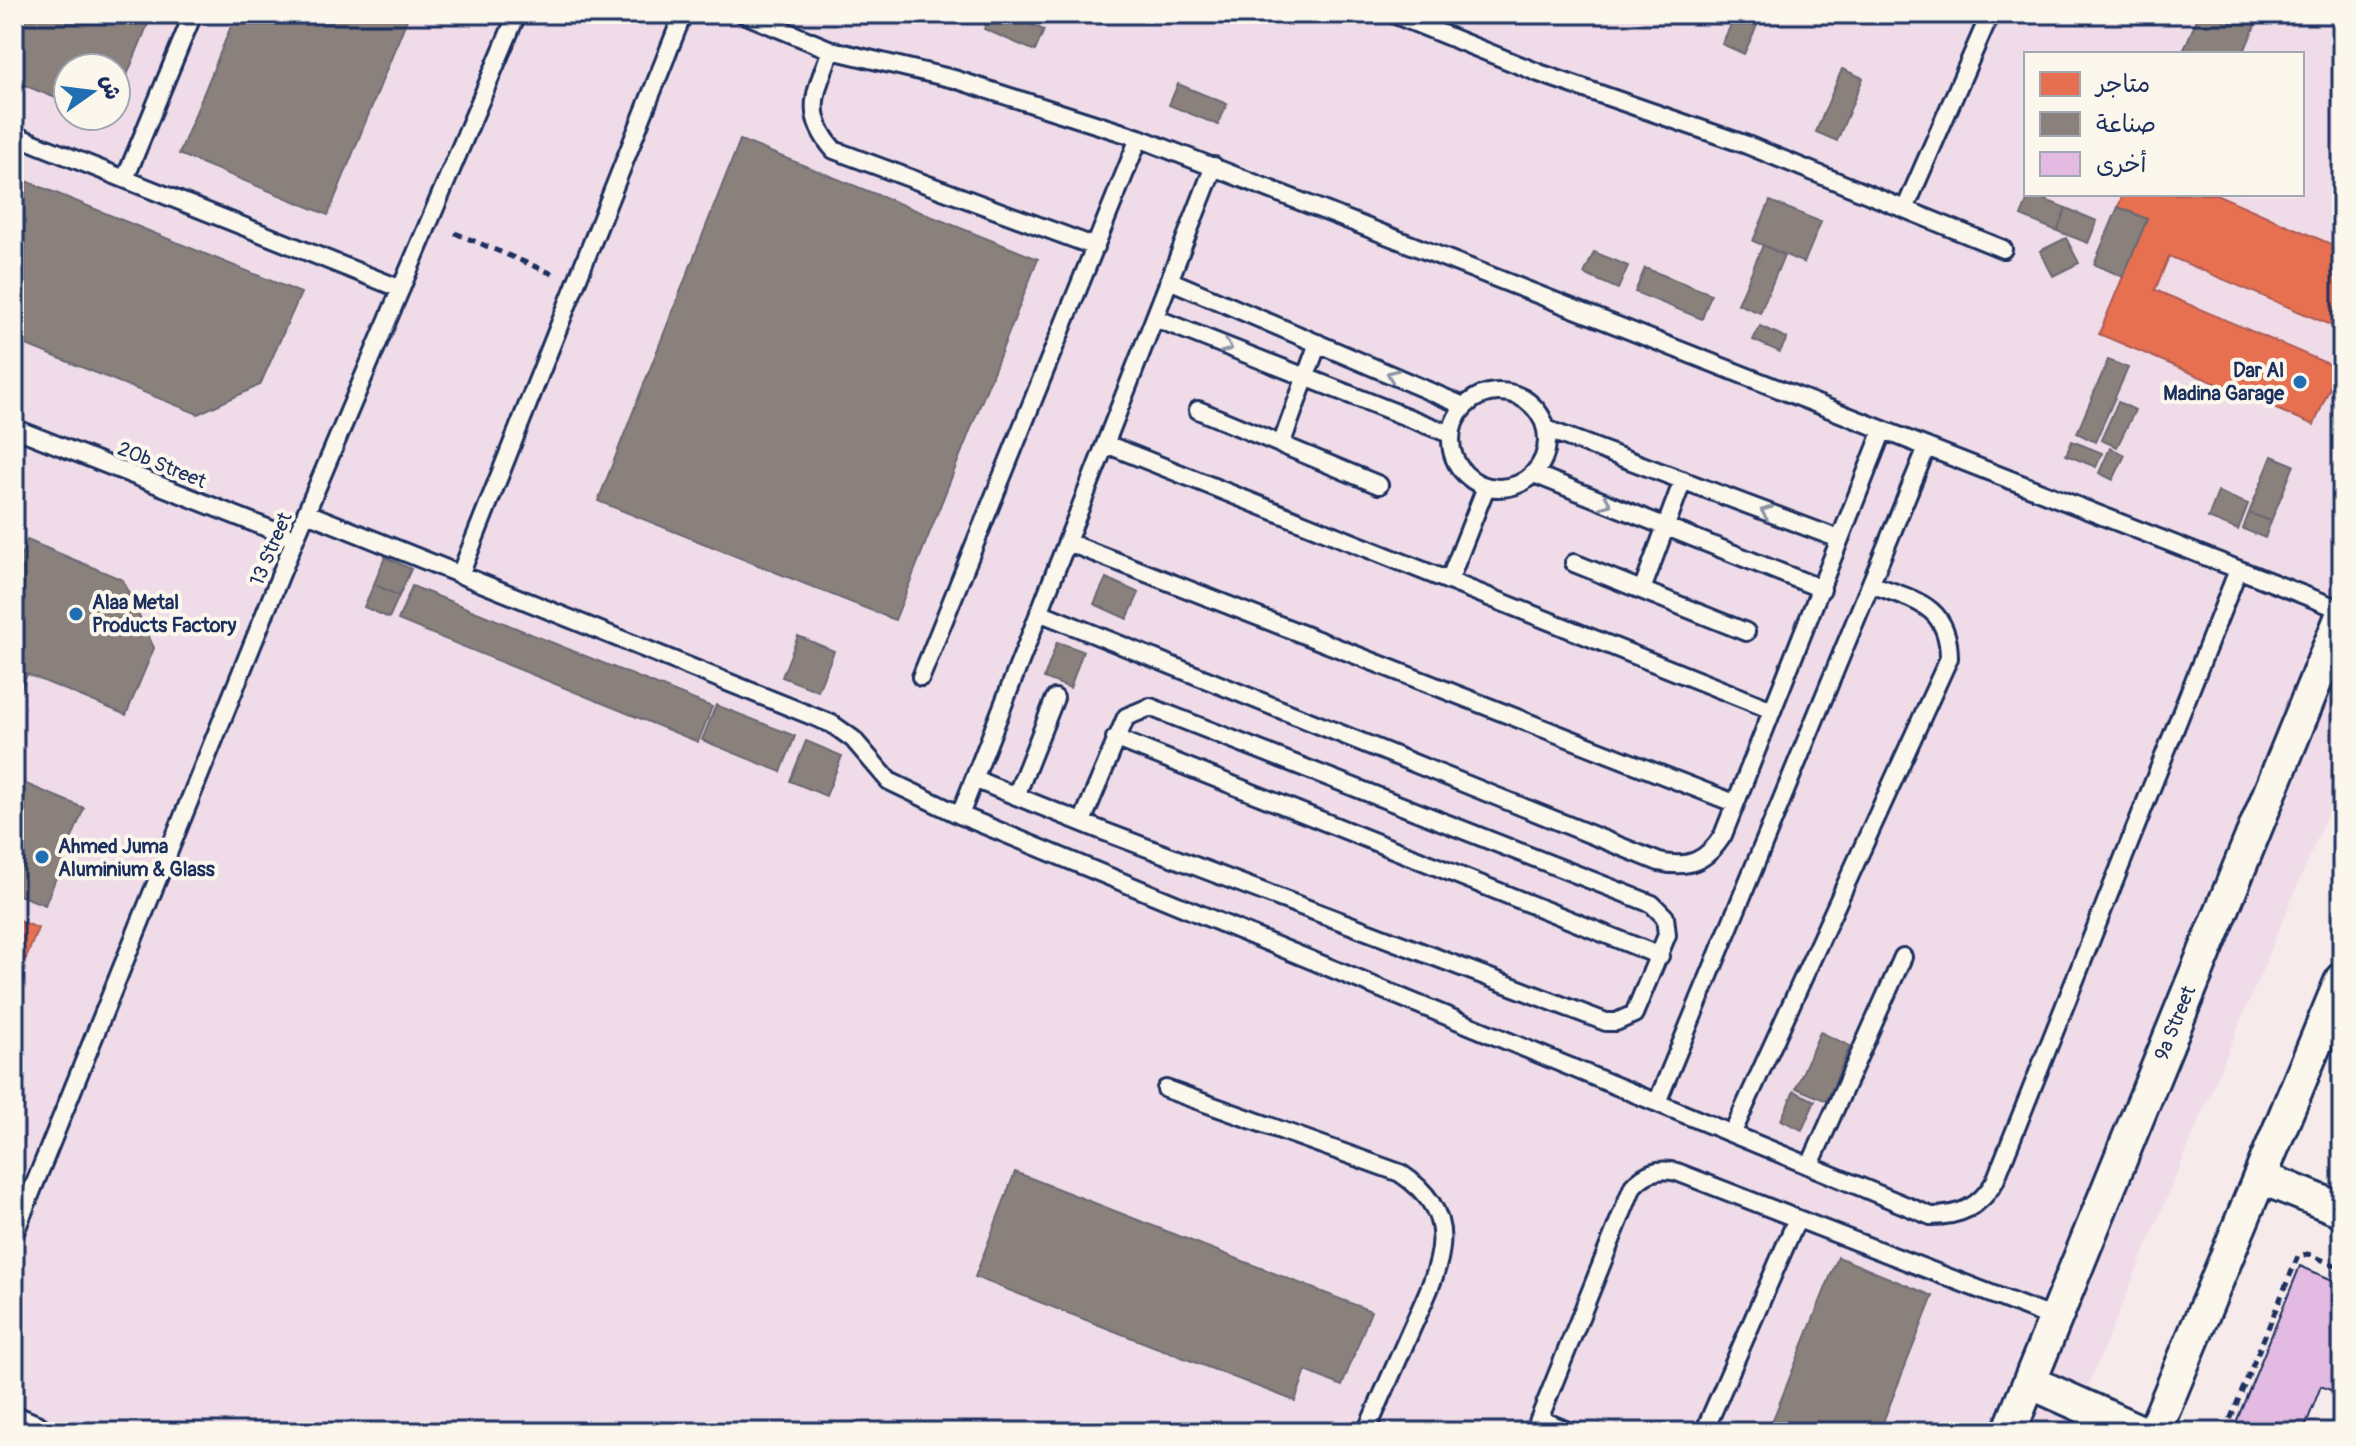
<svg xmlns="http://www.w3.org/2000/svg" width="2356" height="1446" viewBox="0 0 2356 1446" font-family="Pangolin,'Playpen Sans Arabic',sans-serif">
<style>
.built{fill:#f0dce8;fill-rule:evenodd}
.shops{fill:#e76f51;stroke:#aa5c55;stroke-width:2}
.industry{fill:#8a817c;stroke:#696873;stroke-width:2}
.building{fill:#e2bae2;stroke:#1b2f5e;stroke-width:2}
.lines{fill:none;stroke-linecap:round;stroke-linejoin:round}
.service-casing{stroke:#1b2f5e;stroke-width:22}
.minor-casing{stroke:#1b2f5e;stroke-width:38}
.path{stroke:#1b2f5e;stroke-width:5;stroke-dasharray:8 6;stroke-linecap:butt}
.service{stroke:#fbf7ec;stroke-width:16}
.minor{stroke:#fbf7ec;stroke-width:32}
.oneway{stroke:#8b93a5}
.poi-dot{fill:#1f6fb2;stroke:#fbf7ec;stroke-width:3}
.labels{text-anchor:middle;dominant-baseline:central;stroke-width:8;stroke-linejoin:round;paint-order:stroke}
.poi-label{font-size:20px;font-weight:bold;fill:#1b2f5e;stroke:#fbf7ec;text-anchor:start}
.street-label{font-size:20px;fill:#1b2f5e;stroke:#fbf7ec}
</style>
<rect width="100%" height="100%" fill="#f6ebea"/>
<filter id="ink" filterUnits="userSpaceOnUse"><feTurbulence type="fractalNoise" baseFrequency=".0125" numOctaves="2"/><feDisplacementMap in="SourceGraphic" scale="16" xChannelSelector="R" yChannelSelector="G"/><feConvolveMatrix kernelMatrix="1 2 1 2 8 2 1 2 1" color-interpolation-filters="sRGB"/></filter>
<g filter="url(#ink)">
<path class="built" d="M14 14H2342V779L2069 1432H14ZM2026 54H2302V194H2026ZM68 68H116V116H68Z"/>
<path class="shops" d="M2123 194H2216L2342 249V330L2169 256 2155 290 2338 368 2314 425 2099 334 2147 219 2118 207Z
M14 919 38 928 14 989Z"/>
<path class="industry" d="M14 14H152L116 102V68H68V103L14 81Z
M236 14H409L328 215 179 154Z
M990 14H1007L1044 30 1035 51 984 29Z
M1736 14 1759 21 1744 54 1722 44Z
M2199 14H2260L2243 54H2182Z
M1842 69 1863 78 1837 141 1816 132Z
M1178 84 1227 104 1218 125 1169 105Z
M740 140 1038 259 895 620 598 501Z
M14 176 301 293 260 385 198 414 14 340Z
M2030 194 2066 208 2057 231 2021 216Z
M1770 201 1821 222 1804 263 1753 241Z
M2118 207 2147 219 2123 277 2094 264Z
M2066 208 2097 221 2088 243 2057 231Z
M2066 238 2079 263 2053 276 2040 251Z
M1763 245 1784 255 1760 313 1738 304Z
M1594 252 1628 266 1618 289 1584 274Z
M1645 268 1711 294 1702 319 1635 292Z
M1760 326 1787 338 1780 352 1753 340Z
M2108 360 2128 368 2095 442 2077 433Z
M2118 402 2135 410 2117 447 2101 440Z
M2072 441 2102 453 2096 467 2066 455Z
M2110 448 2125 455 2113 480 2099 473Z
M2272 456 2294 465 2271 521 2249 513Z
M2218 492 2248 504 2238 530 2208 518Z
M2249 513 2271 521 2265 538 2243 529Z
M27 540 123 580 154 648 126 715 27 674 14 707V573Z
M385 557 411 569 399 596 374 584Z
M1106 578 1139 593 1127 619 1094 604Z
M374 584 399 596 389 618 364 607Z
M412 586 712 707 698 742 398 620Z
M798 636 834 651 818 691 782 677Z
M1057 642 1083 651 1070 688 1044 678Z
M716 705 795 736 781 772 702 740Z
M806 741 842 756 826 796 790 781Z
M14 779 84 808 45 905 14 893Z
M1820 1032 1850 1046 1827 1101 1796 1088Z
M1794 1091 1815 1101 1802 1130 1781 1120Z
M1015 1172 1371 1311 1342 1386 1306 1371 1295 1401 975 1277Z
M1838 1257 1933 1296 1879 1432H1768Z"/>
<path class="building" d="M2300 1266 2342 1284V1395L2321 1386 2303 1432H2232Z"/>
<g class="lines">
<g class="service-casing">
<path id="service" d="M744 14 831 50 954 79 1139 138 2342 610
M1393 14 1539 73 1747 145 2003 249
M831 50C816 92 802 113 834 150L1096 247
M14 135 401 289
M125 179 193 14
M1905 209 1990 14
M1169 280 1464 406
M1155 318 1450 434
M1451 440a48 48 0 1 1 96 0a48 48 0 1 1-96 0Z
M1198 410 1379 485
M14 428 295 539
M1546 429 1839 539
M1106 444 1772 710
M1281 445 1318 343
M1534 474 1822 589
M307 513 832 724 853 739 889 781 960 815 1931 1216C1960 1216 1980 1207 1995 1181L2238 570
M1067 542 1734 803
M1574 563 1746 632
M460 575 683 14
M1449 581 1486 487
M1642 590 1683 480
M1039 612 1659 862C1688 869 1707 861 1723 835L1883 430
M921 677 1139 138
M1115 738 1660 956
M974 779 1103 831 1606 1022H1616L1634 1014 1667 935 1665 917 1652 904 1150 707 1126 717 1082 822
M1016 796 1055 698
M960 815 1214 166
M1166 1089 1400 1173C1468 1218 1438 1270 1411 1330 1396 1364 1381 1398 1366 1432
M1658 1100 1927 447
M1733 1132 1949 658C1949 604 1913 600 1871 584
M1810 1165 1903 957
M14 1235 295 539 517 14
M1539 1419 1570 1432
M1534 1432 1633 1186C1646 1172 1658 1168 1677 1172L2053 1318
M1704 1432 1797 1219"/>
</g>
<g class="minor-casing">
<path id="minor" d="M2260 1177 2342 1210
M2030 1382 2141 1432
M14 1423 35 1432
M2009 1432 2342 616
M2154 1432 2342 979"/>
</g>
<path class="path" d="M455 233 553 274
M2225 1432 2298 1256 2308 1254 2342 1268"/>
<use href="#service" class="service"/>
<use href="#minor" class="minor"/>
</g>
<defs><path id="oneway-chevron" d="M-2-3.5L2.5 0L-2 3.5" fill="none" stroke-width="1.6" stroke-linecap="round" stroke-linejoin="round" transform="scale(2)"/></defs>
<g class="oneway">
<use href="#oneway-chevron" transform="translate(1227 347) rotate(22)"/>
<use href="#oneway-chevron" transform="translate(1392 375) rotate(-157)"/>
<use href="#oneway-chevron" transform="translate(1606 503) rotate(22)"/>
<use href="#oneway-chevron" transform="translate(1766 512) rotate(-159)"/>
</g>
</g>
<g class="poi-dot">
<circle cx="2300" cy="382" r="8"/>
<circle cx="76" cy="614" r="8"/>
<circle cx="42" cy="857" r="8"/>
</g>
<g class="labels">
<g class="poi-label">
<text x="2284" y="370" text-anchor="end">Dar Al<tspan x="2284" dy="23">Madina Garage</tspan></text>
<text x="92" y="602">Alaa Metal<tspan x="92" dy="23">Products Factory</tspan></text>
<text x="58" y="846">Ahmed Juma<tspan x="58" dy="23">Aluminium &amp; Glass</tspan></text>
</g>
<g class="street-label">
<text transform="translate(162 465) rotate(22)">20b Street</text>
<text transform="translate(271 549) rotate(-67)">13 Street</text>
<text transform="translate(2175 1023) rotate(-68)">9a Street</text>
</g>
</g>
<rect width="2356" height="1446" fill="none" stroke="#fbf7ec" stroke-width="48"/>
<rect x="24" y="24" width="2308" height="1398" fill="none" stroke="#1b2f5e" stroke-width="3" filter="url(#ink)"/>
<rect x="2024" y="52" width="280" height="144" fill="#fbf7ec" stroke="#a1a7b3" stroke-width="2"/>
<rect x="2040" y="72" width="40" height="24" fill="#e76f51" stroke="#a1a7b3" stroke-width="2"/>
<text x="2096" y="92" font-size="24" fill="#1b2f5e">متاجر</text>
<rect x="2040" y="112" width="40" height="24" fill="#8a817c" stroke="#a1a7b3" stroke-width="2"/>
<text x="2096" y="132" font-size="24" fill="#1b2f5e">صناعة</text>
<rect x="2040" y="152" width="40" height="24" fill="#e2bae2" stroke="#a1a7b3" stroke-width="2"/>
<text x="2096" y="172" font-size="24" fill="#1b2f5e">أخرى</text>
<g transform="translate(92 92) rotate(76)"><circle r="38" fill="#fbf7ec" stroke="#a1a7b3" stroke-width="2"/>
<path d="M0-6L14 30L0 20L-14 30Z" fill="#1f6fb2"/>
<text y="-12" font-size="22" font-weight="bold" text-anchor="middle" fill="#1b2f5e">ش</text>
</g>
</svg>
